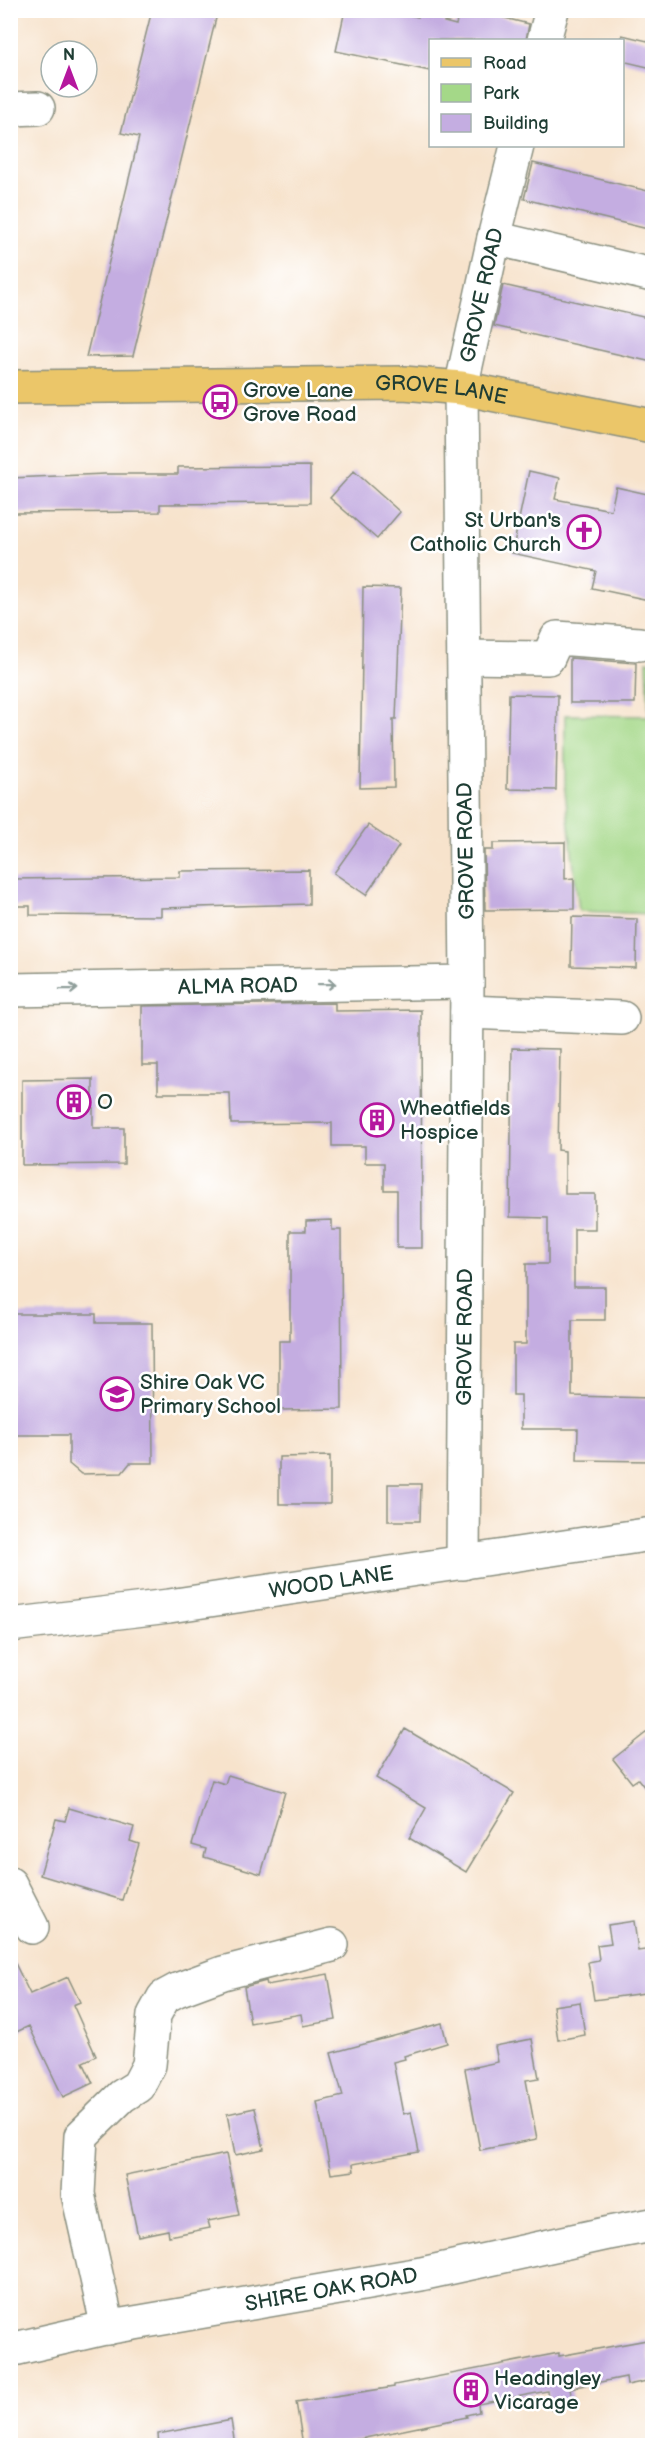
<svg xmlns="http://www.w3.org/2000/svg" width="663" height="2456" viewBox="0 0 663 2456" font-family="'Balsamiq Sans',sans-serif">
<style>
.green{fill:#a4d888;stroke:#628a5e;stroke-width:1.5}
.building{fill:#c4ade1}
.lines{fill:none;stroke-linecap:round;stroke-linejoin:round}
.minor-casing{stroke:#8b9080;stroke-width:36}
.major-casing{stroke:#8b9080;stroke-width:36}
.minor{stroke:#fff;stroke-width:33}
.major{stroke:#ebc669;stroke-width:33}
.oneway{stroke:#8f9e9a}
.labels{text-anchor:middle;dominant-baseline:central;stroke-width:5;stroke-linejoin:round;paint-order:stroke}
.street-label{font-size:21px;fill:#1f3d34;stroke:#fff}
.poi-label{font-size:21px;fill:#1f3d34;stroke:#fff;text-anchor:start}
</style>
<rect width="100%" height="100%" fill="#fff"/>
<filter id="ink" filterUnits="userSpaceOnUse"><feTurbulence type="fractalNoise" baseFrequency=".0167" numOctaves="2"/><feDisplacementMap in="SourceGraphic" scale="12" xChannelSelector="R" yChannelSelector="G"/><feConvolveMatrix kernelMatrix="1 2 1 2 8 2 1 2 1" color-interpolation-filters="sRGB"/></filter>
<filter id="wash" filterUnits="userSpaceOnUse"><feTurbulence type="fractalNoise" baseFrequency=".008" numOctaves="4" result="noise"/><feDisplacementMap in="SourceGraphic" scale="24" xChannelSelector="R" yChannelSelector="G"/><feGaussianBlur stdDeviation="1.35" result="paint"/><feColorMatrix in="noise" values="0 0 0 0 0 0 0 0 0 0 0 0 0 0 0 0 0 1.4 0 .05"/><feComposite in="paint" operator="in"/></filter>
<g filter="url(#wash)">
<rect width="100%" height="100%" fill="#f7e3cc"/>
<path class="green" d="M647 661 652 662V914L579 911 565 791V715L649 716Z"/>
<g id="blocks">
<path class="building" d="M152 10H218L133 356 86 357 139 137 121 133Z
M345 10H387L418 17 419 11 445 16 444 22 456 25 459 10H472L529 24 526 40H430V71L336 51Z
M622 35 652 42V68L622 61Z
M533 163 652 192V230L524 199Z
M503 285 652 319V362L494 326Z
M310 466V503L160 504V512L10 513V478L105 474H178V467Z
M354 471 400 512 377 539 330 498Z
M529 471 560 478 555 499 611 510 616 487 652 495V583L649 600 592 588 596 571 512 553Z
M363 587 401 588 396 719H393L394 787 360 788Z
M570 658 636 663 635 703H570Z
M509 694 558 695 556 790 507 789Z
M368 825 399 846 366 895 334 873Z
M565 842V879L574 878V909L485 910 484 850H493V843Z
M309 870V904L161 908V916L30 915V906H10V879L180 877V871Z
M572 917 637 919 636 968 571 966Z
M335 1003V1011L421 1010 422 1248H397V1190H384V1163H365V1146H332V1123L231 1124 230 1093H158V1065H142V1006Z
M512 1048 560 1049 558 1150 565 1151V1194H595V1229H574V1287H605V1320H572V1396L652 1398V1461L577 1460 578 1429H521V1395H513V1344H526V1264H548V1218L510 1217Z
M93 1079V1128H124V1164L22 1165V1080Z
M332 1220V1230H341L342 1409 279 1410V1341H290V1231H306V1221Z
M10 1314H96V1323H152L153 1463H130L122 1473 81 1474 69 1464V1435H10Z
M330 1456V1504H279V1457Z
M388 1484H421L420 1521H388Z
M652 1728V1797L638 1779 632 1783 613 1759Z
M405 1729 514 1793 466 1872 409 1838 426 1808 376 1778Z
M228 1775 285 1792 261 1874 204 1857 206 1849 192 1845 212 1780 225 1784Z
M69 1808 134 1827 130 1841 139 1844 122 1900 40 1875 56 1819 65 1821Z
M634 1921 638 1951 652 1949V1992L594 2000 588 1962 599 1960 597 1945 611 1943 608 1925Z
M10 1953 30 1994 68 1977 80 2002 73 2005 96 2056 83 2062 93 2083 63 2097 29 2026 10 2035Z
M328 1974 336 2020 303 2026 301 2014 250 2023 244 1987 266 1981 267 1985Z
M580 2002 585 2035 558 2040 553 2006Z
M442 2023 447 2043 404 2056 405 2059 393 2062 403 2114 411 2112 419 2152 353 2164 354 2171 331 2174 317 2102 343 2096 331 2053Z
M532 2039 539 2078 526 2080 537 2139 480 2150 465 2069 498 2062 495 2046Z
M255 2108 264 2149 235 2155 227 2114Z
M226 2154 239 2215 208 2221 210 2228 169 2236 168 2230 138 2236 125 2175Z
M647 2340 652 2380 627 2385 626 2377 570 2388 573 2406 551 2410 547 2391 478 2404 479 2412 466 2415 467 2417 360 2439 303 2445 296 2402 394 2387V2385L559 2353V2356Z
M231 2420 235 2445H159L158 2434Z"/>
</g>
</g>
<g filter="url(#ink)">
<use href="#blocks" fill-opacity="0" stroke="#8b9080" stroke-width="1.5"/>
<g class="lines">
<g class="minor-casing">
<g id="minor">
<path d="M544 40 552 10"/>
<path d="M10 109 38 108"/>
<path d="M494 238 652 275"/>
<path d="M464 657 548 658 557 638 639 644"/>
<path id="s1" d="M10 990 467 982"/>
<path d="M467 1012 622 1018"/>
<path id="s2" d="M463 1563 467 982 461 388 494 238 517 146"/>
<path id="s3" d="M10 1625 169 1606 652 1534"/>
<path d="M10 1884 32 1927"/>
<path d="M108 2328 78 2194 81 2136 122 2096 138 2086 149 2065 154 2015 164 1997 177 1990 223 1973 332 1945"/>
<path id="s4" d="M10 2350 105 2328 421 2274 609 2233 652 2225"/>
</g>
</g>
<g class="major-casing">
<g id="major">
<path id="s5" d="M10 387 404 383 461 388 652 426"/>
</g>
</g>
<use href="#minor" class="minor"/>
<use href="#major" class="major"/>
</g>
<defs><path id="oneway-shaft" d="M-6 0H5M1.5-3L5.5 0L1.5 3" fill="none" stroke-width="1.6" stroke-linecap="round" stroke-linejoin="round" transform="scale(1.5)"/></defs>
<g class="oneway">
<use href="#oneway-shaft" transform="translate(327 984) rotate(-1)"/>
<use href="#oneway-shaft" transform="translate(69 989) rotate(-1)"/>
</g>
</g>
<defs>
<g id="bus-ring" transform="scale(1.725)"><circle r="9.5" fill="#fff" stroke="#b5179e" stroke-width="1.5"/><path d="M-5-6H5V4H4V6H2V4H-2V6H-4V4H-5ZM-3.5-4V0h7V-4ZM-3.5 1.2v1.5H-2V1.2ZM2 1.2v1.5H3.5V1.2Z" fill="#b5179e"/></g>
<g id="church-ring" transform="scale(1.725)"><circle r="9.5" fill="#fff" stroke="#b5179e" stroke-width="1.5"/><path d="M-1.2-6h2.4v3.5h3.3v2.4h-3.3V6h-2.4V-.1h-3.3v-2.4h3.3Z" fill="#b5179e"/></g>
<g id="building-ring" transform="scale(1.725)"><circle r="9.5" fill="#fff" stroke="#b5179e" stroke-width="1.5"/><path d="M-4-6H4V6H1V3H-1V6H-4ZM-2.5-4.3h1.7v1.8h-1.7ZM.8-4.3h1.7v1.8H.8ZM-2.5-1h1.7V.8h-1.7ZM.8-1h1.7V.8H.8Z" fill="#b5179e"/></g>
<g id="school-ring" transform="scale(1.725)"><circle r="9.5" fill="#fff" stroke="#b5179e" stroke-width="1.5"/><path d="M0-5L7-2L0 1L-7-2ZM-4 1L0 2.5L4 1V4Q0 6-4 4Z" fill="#b5179e"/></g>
</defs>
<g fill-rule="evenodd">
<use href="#bus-ring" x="220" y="402"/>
<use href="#church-ring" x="584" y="532"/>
<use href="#building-ring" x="74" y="1102"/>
<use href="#building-ring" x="377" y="1120"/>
<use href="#school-ring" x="117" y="1394"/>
<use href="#building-ring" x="471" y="2390"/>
</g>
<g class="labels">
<g class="street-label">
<text stroke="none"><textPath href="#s2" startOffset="1270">GROVE ROAD</textPath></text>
<text stroke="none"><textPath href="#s5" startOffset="432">GROVE LANE</textPath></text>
<text transform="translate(466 851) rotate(-91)">GROVE ROAD</text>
<text stroke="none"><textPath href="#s1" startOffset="228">ALMA ROAD</textPath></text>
<text stroke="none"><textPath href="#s2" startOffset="226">GROVE ROAD</textPath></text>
<text stroke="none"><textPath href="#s3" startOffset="324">WOOD LANE</textPath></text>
<text stroke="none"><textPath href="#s4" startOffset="327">SHIRE OAK ROAD</textPath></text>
</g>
<g class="poi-label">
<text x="243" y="390">Grove Lane<tspan x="243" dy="24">Grove Road</tspan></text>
<text x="561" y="520" text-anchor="end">St Urban's<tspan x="561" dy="24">Catholic Church</tspan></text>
<text x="97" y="1102">O</text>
<text x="400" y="1108">Wheatfields<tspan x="400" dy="24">Hospice</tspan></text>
<text x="140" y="1382">Shire Oak VC<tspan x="140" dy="24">Primary School</tspan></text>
<text x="494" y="2378">Headingley<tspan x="494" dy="24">Vicarage</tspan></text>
</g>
</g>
<rect width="663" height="2456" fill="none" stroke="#fff" stroke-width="36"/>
<rect x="429" y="39" width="195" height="108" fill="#ffffff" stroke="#a5b1ae" stroke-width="1.5"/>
<rect x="441" y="58" width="30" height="9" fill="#ebc669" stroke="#a5b1ae" stroke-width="1.5"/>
<text x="483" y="69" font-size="18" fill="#1f3d34">Road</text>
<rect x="441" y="84" width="30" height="18" fill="#a4d888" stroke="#a5b1ae" stroke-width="1.5"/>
<text x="483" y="99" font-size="18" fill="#1f3d34">Park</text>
<rect x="441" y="114" width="30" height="18" fill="#c4ade1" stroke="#a5b1ae" stroke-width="1.5"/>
<text x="483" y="129" font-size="18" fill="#1f3d34">Building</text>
<g transform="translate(69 69)"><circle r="28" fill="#ffffff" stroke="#a5b1ae" stroke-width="1.5"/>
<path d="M0-4.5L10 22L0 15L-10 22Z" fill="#b5179e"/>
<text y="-9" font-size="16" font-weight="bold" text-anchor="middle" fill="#1f3d34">N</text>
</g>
</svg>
